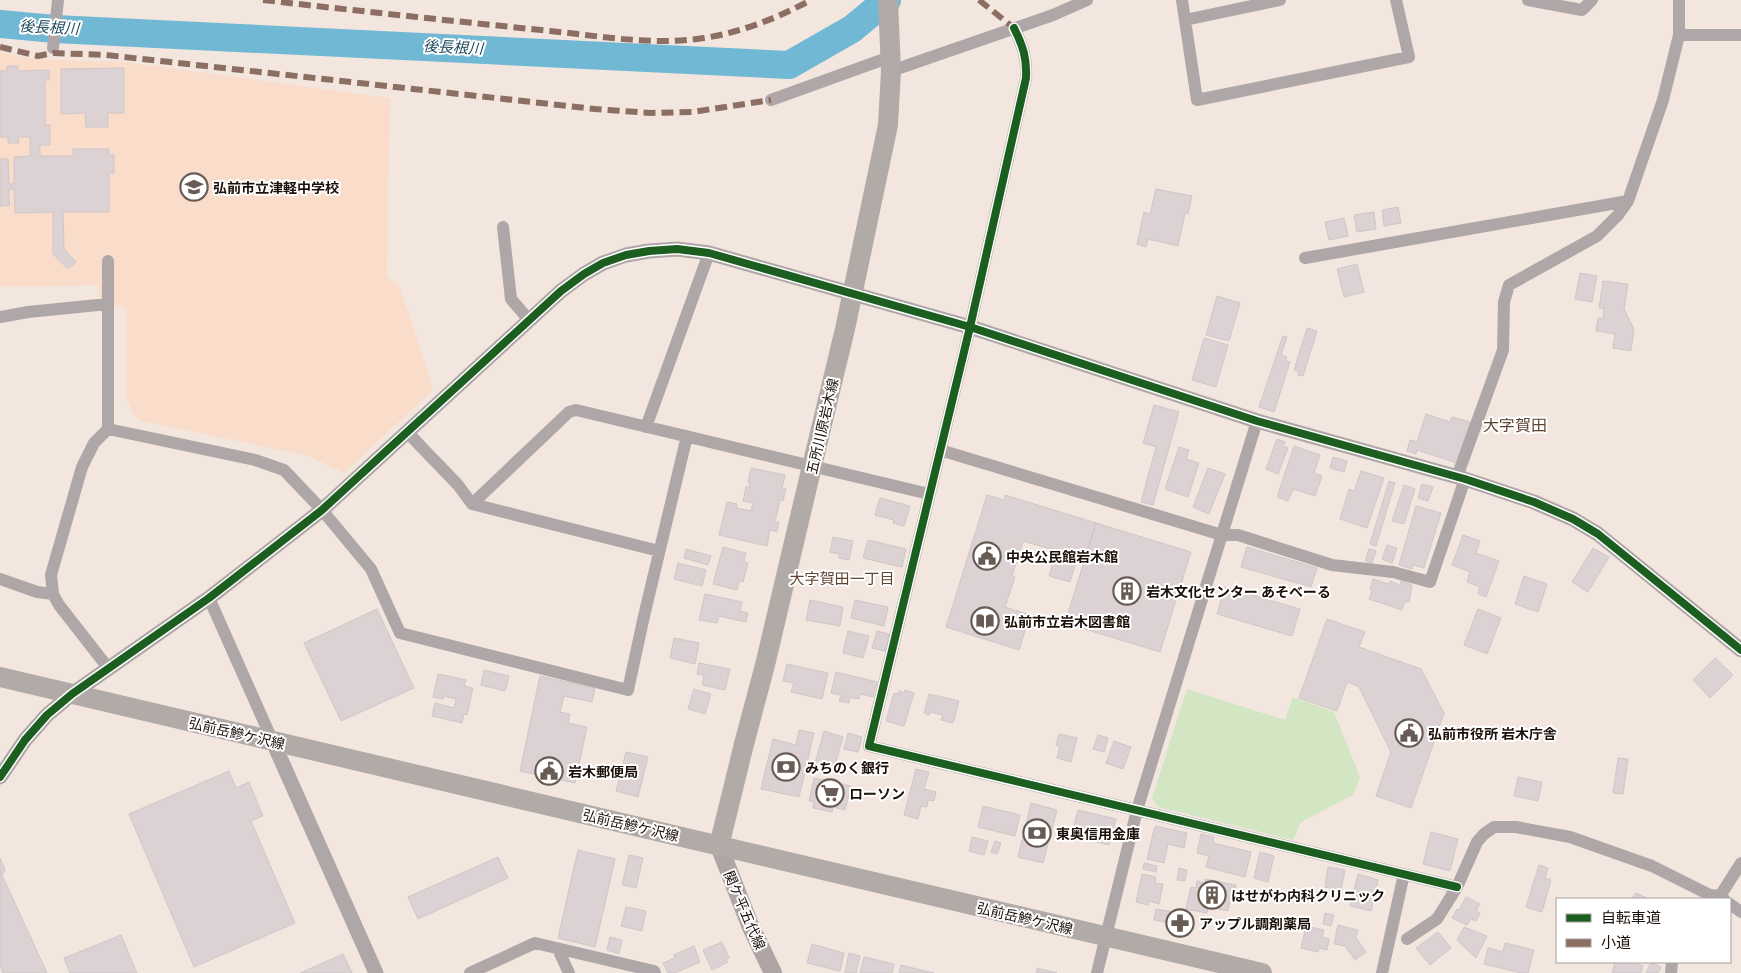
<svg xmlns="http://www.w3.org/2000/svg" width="1741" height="973" viewBox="0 0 1741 973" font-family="'Titillium Web','Noto Sans JP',sans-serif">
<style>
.built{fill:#f9ddca}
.green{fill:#d2e6c3}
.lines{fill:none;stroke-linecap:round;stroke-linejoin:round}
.river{stroke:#71b8d5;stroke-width:28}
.building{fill:#dcd2d4;stroke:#cfc6c8}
.minor{stroke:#afa7a7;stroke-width:12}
.tertiary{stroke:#afa7a7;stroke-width:15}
.secondary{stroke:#afa5a4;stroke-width:18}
.primary{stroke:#b2aaa7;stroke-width:20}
.quiet{stroke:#8d6e63;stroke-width:6;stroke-dasharray:12 6;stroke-linecap:butt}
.cycleway-casing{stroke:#fff;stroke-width:11}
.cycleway{stroke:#1b5e20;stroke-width:8}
.labels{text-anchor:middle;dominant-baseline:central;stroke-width:4;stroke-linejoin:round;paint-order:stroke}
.poi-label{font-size:14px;font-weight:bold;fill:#1c1008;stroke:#fff;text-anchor:start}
.street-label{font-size:14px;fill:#1c1008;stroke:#fff}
.water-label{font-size:15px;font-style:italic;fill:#1e4a5d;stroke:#fff}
.neighbourhood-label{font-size:15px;fill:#604430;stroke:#fff}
.quarter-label{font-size:16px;fill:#604430;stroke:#fff}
</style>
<rect width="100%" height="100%" fill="#f2e6df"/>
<path class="built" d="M0 52 35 59 125 62 390 98 387 277 398 284 413 325 433 390 344 473 309 456 141 421 134 414 126 398V308L99 300 98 285 0 287Z"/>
<path class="green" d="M1187 689 1285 720 1293 697 1334 712 1360 777 1353 795 1301 822 1293 840 1158 807 1152 798Z"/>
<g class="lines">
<path class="river" d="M0 24 55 29 789 65 852 29 887 0"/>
</g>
<path class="building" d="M7 66H18V71L49 70V80H45V125H50V145H40V156H73V149H109V155H114V173H109V212H63L64 249 76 262 68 269 53 254V212L15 213 14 189H9V206H0V159H8L9 184H14V157L30 156V137H18L19 143H8V137H0V71H7Z
M124 68V113H108V127H86L85 113 61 114V69Z
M1156 189 1192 196 1188 214 1185 213 1178 246 1148 239 1146 247 1137 244 1144 212 1150 214Z
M1398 207 1401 223 1384 226 1382 210Z
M1374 212 1376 229 1357 232 1354 215Z
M1344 218 1348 236 1329 240 1325 222Z
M1357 264 1364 292 1344 297 1337 269Z
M1580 273 1597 276 1592 302 1575 299Z
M1603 281 1628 284 1624 309 1634 329 1631 351 1613 348 1615 334 1596 331 1598 318H1603L1604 308H1599Z
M1217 296 1240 303 1229 341 1206 335Z
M1307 328 1317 331 1303 376 1298 375 1299 372 1294 370Z
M1283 336 1287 337 1281 355 1287 357 1285 361 1290 362 1274 412 1259 407Z
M1204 338 1228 345 1216 387 1192 380Z
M1154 405 1179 412 1153 505 1141 502 1156 447 1143 443Z
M1426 414 1450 422 1452 417 1470 422 1457 463 1417 450 1416 454 1407 451 1410 440 1417 442Z
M1277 439 1285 442 1283 446 1288 448 1278 474 1266 469Z
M1294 446 1320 455 1314 473 1322 476 1315 496 1293 489 1288 501 1277 497Z
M1179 447 1189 450 1186 459 1199 463 1188 497 1165 489Z
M1333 457 1347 461 1344 472 1330 468Z
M751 468 785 475 782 488 786 489 783 501 780 500 775 522H779L777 532 770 530 767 546 719 535 727 502 737 504V508L751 511 753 503 743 501 746 487 749 488 750 482H748Z
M1208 468 1225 474 1209 514 1193 507Z
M1361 471 1384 478 1367 528 1340 519 1349 489 1354 491Z
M1389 481 1395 483 1376 546 1370 544Z
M1422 484 1433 487 1428 501 1418 498Z
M1404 485 1415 489 1404 524 1392 521Z
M987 495 1004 500 1005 495 1096 523 1085 559 1070 555 1068 560 1076 562 1070 582 1049 576 1055 556 1062 558 1064 553 1023 541 1012 576 1015 577 1005 607 1030 615 1019 650 946 627Z
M880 498 910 506 904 526 893 523 894 520 875 515Z
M1416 506 1441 513 1424 568 1413 565 1412 569 1399 565Z
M1096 523 1191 552 1160 652 1065 623Z
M1463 535 1480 541 1476 553 1499 561 1486 597 1478 594 1480 587 1467 582 1470 572 1452 565Z
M833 537 853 541 849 560 839 558V554L830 552Z
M868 540 906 549 902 567 863 558Z
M1387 545 1397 548 1392 563 1382 559Z
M723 547 746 553 744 561 748 563 743 582 739 581 737 590 713 584Z
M1247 547 1317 568 1311 587 1241 567Z
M1593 548 1609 557 1588 592 1572 582Z
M686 549 711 556 708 565 684 558Z
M1369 549 1376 551 1372 563 1365 561Z
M678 563 706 570 702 586 674 579Z
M1524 576 1547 584 1538 612 1515 604Z
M1373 579 1388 584 1390 581 1400 585 1401 581 1412 585 1409 602 1405 601 1402 610 1369 599 1372 591 1370 590Z
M1225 587 1300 609 1292 636 1217 614Z
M705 594 742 602 740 611 748 613 746 622 719 616 717 623 699 620Z
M810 600 843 607 840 626 806 620Z
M855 600 888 607 884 626 851 618Z
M377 609 414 688 341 721 304 643Z
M1478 609 1501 618 1487 654 1464 645Z
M1327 619 1365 632 1359 647 1421 669 1444 713 1411 808 1376 796 1391 752 1359 687 1347 682 1337 711 1299 698Z
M848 631 869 636 863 658 843 653Z
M877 631 889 634 885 651 872 648Z
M674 638 699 643 695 664 670 658Z
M1715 658 1733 675 1710 698 1693 680Z
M699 663 730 669 725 690 702 685 704 675 697 674Z
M787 664 828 673 822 699 791 692 794 683 783 681Z
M484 670 509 676 505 691 481 685Z
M836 672 877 682 873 697 860 694 859 699 850 697 849 703 839 701 841 695 831 693Z
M438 674 466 680 464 686 473 688 467 715 464 714 462 723 432 716 435 703 454 708 456 699 443 696V699L433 697Z
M540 676 595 688 592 702 564 696 560 712 570 714 568 723 587 727 575 783 520 771Z
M694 689 711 694 705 714 688 709Z
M905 690 914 693 904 726 886 721 894 693 898 694 899 691 904 693Z
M929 694 959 701 953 723 941 720 943 715 930 712 929 715 924 713Z
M799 730 814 733 799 797 761 789 773 739 796 745Z
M824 731 843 737 833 772 814 767Z
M848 733 862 737 858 752 844 749Z
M1059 734 1077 738 1071 762 1057 758 1060 746 1056 745Z
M1098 735 1108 738 1104 752 1093 749Z
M1114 741 1131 747 1123 769 1106 763Z
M626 752 648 757 638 797 616 791Z
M1618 758 1628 759 1623 794 1613 793Z
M916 769 929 772 924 789 936 792 934 801 928 800 927 807 921 806 918 819 904 815Z
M229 771 236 788 249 782 263 816 251 821 295 923 194 967 129 814Z
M1518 777 1542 782 1538 801 1514 796Z
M814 778 851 786 845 810 833 807 832 812 813 808 814 802 809 801Z
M1031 803 1057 810 1043 863 1018 857Z
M983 806 1020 815 1015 836 978 827Z
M1078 810 1116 819 1109 845 1071 836Z
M1155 826 1187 833 1184 848 1168 844 1164 863 1147 859Z
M1431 832 1458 839 1450 871 1423 864Z
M1201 834 1214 837 1213 843 1251 852 1245 877 1206 867 1209 856 1197 853Z
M972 837 988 841 984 855 969 851Z
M995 841 1001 843 997 854 991 852Z
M578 850 615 859 595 947 558 938Z
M1260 852 1274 856 1268 882 1254 878Z
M629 855 643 858 636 888 622 885Z
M498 857 508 878 418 919 408 897Z
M0 858 5 870 2 875 47 973H3L0 965Z
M1144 863 1157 866 1156 872 1143 869Z
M1539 865 1548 868 1545 878 1551 880 1542 912 1526 907Z
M1328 867 1345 870 1341 890 1325 887Z
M1179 868 1187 870 1185 881 1177 880Z
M1142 874 1156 877 1155 883 1163 884 1159 904 1149 901 1148 905 1136 902Z
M1358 874 1378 880 1371 911 1350 906Z
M1205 879 1236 885 1233 902H1230L1228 911 1208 907 1207 913 1186 909 1191 887 1196 888 1197 881 1205 883Z
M1636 893 1649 899H1632Z
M1466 897 1480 904 1476 911 1480 913 1476 921 1471 919 1467 925 1452 918 1457 909 1459 910Z
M626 907 646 911 642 931 621 926Z
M1156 909 1173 912 1170 923 1154 920Z
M1325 913 1334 915 1331 926 1323 924Z
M1178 917 1186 919 1183 930 1175 928Z
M1338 925 1358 930 1356 938 1366 952 1355 960 1345 946 1334 944Z
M1306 926 1324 930 1322 937 1329 939 1327 950 1319 948 1318 952 1301 948Z
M1464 927 1487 936 1476 958 1457 940Z
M1438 932 1451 948 1430 965 1416 948Z
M121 935 137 973H70L64 958Z
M610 937 622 940 619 954 607 950Z
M722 942 729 958 726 960 728 962 712 970 703 950Z
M1505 943 1534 950 1528 973H1521L1484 964 1488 948 1503 952Z
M812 944 844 953 840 971 807 963Z
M694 946 700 962 675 973H668L663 963 675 958 674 955Z
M849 953 860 956 856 973H845Z
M343 954 352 973H300Z
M864 957 894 964 892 973H860Z
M1615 962H1631L1643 966 1641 973H1612Z
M1651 962 1661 967 1658 973H1646Z
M901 965 934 973H899Z
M1037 968 1057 973H1036Z"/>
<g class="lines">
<path class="minor" d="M1182 0 1197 100 1409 57 1396 0
M1528 0 1582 10 1592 0
M1185 20 1280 0
M1014 28C1023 46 1027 58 1026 78L970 327 869 746 1457 887
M1679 35H1741
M53 48 58 0
M891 71 1053 15 1087 0
M771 100 890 57
M503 227 511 299 529 320
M1305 258 1628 201
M108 261V429L94 443 82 467 51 575 53 594 59 605 109 669
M0 317 28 312 108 304
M646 427 709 253
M108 429 255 460 284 470 322 510 371 569 400 633 628 690 644 616 687 436
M407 432 458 485 472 504 659 551
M940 450 1222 535H1238L1332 565 1393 572 1430 582 1465 479
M1457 477 1503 350 1504 302 1509 285 1597 236 1618 215 1628 201 1663 100 1679 35V0
M472 504 569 412 576 410 929 494
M0 579 37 592 53 594
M209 598 273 742
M1720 896 1741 863
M1730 904 1741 912
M1407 939 1437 919 1457 887 1477 842 1484 834 1494 827H1516L1570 837 1652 866 1710 895 1720 896 1724 899
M558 949 569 973
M470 973 535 943 654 971 655 973
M1097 973 1137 810 1257 421
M1382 973 1404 874
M1671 973 1672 962"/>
<path class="tertiary" d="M273 742 376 973
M0 777 25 740 47 715 72 694 209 598 322 510 561 291 584 274 603 263 626 255 649 251 677 249 709 253 970 327 1257 421 1465 479 1534 502 1573 519 1598 534 1741 650"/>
<path class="secondary" d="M719 846 750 925 773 973"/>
<path class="primary" d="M0 677 1262 973
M719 846 744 744 765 665 812 466 845 329 888 125 891 71 888 0"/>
<path class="quiet" d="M263 0C359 11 454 21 550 31 601 36 652 46 704 38 743 32 777 18 811 0
M979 0 1014 28
M0 47 38 56 53 53 106 55 595 109 650 113 692 112 771 100"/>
<g class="cycleway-casing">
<path id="cycleway" d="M1014 28C1023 46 1027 58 1026 78L970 327 869 746 1457 887
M0 777 25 740 47 715 72 694 209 598 322 510 561 291 584 274 603 263 626 255 649 251 677 249 709 253 970 327 1257 421 1465 479 1534 502 1573 519 1598 534 1741 650"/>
</g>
<use href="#cycleway" class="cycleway"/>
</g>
<defs>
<g id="school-ring" transform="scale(1.4375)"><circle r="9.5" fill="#fff" stroke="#675b53" stroke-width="1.5"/><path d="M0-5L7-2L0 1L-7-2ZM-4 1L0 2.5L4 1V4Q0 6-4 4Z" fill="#675b53"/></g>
<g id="civic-ring" transform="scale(1.4375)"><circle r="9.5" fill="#fff" stroke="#675b53" stroke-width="1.5"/><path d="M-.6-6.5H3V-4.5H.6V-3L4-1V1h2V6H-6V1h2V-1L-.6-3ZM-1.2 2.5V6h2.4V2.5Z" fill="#675b53"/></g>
<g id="building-ring" transform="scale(1.4375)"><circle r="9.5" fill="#fff" stroke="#675b53" stroke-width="1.5"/><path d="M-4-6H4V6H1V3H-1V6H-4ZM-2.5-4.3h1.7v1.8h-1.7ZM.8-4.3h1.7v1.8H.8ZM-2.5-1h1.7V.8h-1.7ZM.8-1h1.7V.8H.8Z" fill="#675b53"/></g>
<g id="library-ring" transform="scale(1.4375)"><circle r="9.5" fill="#fff" stroke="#675b53" stroke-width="1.5"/><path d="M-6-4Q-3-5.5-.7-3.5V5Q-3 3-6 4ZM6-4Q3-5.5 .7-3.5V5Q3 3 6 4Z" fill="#675b53"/></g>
<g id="bank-ring" transform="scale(1.4375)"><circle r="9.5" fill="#fff" stroke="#675b53" stroke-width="1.5"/><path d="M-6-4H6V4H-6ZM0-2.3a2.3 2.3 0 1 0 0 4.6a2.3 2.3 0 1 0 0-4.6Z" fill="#675b53"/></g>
<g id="supermarket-ring" transform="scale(1.4375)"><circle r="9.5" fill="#fff" stroke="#675b53" stroke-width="1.5"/><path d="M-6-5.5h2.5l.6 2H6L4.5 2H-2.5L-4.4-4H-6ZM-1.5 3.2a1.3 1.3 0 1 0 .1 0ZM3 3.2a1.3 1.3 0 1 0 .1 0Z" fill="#675b53"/></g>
<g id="pharmacy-ring" transform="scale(1.4375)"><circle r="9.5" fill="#fff" stroke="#675b53" stroke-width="1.5"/><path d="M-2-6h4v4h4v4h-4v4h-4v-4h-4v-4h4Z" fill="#675b53"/></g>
</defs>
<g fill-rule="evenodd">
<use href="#school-ring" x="194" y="187"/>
<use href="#civic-ring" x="987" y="556"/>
<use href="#building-ring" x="1127" y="591"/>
<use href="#library-ring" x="985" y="621"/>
<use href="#civic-ring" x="1409" y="733"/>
<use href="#bank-ring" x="786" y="767"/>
<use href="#civic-ring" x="549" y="771"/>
<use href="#supermarket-ring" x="830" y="793"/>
<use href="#bank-ring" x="1037" y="833"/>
<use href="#building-ring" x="1212" y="895"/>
<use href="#pharmacy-ring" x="1180" y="923"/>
</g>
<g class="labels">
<g class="poi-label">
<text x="213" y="187">弘前市立津軽中学校</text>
<text x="1006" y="556">中央公民館岩木館</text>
<text x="1146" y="591">岩木文化センター あそべーる</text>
<text x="1004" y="621">弘前市立岩木図書館</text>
<text x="1428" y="733">弘前市役所 岩木庁舎</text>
<text x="805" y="767">みちのく銀行</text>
<text x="568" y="771">岩木郵便局</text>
<text x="849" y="793">ローソン</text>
<text x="1056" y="833">東奥信用金庫</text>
<text x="1231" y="895">はせがわ内科クリニック</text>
<text x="1199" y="923">アップル調剤薬局</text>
</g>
<g class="street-label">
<text transform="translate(822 426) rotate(-77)">五所川原岩木線</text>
<text transform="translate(237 733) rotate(13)">弘前岳鰺ケ沢線</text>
<text transform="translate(631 825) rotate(13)">弘前岳鰺ケ沢線</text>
<text transform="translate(745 910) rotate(67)">関ケ平五代線</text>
<text transform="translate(1025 918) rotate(13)">弘前岳鰺ケ沢線</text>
</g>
<g class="water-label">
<text transform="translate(49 27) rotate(3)">後長根川</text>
<text transform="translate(453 47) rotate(3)">後長根川</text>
</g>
<g class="neighbourhood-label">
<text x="842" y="578">大字賀田一丁目</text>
</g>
<g class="quarter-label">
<text x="1515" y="425">大字賀田</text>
</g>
</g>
<rect x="1556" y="898" width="175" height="65" fill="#ffffff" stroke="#a49f9c"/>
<rect x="1566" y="914" width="25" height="8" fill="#1b5e20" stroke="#a49f9c"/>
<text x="1601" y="923" font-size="15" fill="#1c1008">自転車道</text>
<rect x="1566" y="939" width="25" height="8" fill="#8d6e63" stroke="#a49f9c"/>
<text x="1601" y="948" font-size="15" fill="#1c1008">小道</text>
</svg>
